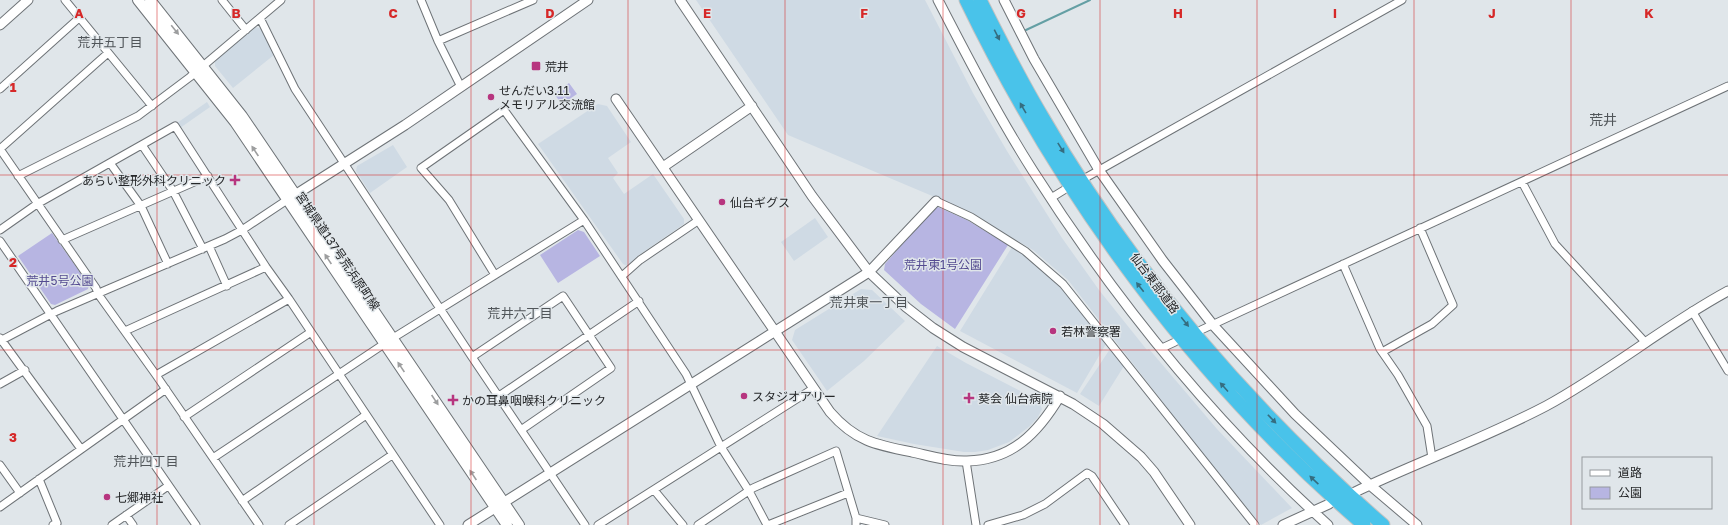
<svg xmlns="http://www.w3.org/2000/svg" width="1728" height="525" viewBox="0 0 1728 525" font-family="'Golos Text','Noto Sans JP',sans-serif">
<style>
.built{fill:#cfdae4}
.green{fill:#b7b5e2}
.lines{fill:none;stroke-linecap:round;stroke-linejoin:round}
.stream{stroke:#649fa4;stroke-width:2}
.minor-casing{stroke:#6e7377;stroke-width:9}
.tertiary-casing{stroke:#6e7377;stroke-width:11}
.secondary-casing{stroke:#6e7377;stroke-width:12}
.motorway-casing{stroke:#c2c3c3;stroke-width:15}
.minor{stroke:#fff;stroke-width:7}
.tertiary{stroke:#fff;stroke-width:9}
.secondary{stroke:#fff;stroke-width:10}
.motorway{stroke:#49c3ea;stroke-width:13}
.oneway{fill:#9d9e9f}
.oneway2{fill:#356d80}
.grid{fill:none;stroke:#d62828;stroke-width:1;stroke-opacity:0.55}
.poi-dot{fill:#b7357f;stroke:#e0e6ea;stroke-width:1.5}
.labels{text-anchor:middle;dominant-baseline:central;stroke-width:3;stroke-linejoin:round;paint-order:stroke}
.poi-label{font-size:12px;fill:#252729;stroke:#e0e6ea;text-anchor:start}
.street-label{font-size:12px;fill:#252729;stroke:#e0e6ea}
.park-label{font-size:12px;fill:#544b91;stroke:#e0e6ea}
.neighbourhood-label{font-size:13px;fill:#51565a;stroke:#e0e6ea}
.quarter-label{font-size:14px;fill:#51565a;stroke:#e0e6ea}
.grid-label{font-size:13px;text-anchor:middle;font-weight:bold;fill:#d62828;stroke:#e0e6ea;stroke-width:3;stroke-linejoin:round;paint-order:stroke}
</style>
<rect width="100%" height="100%" fill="#e0e6ea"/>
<path class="built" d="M696 0H925L973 93 1007 151 1062 238 1099 290 1147 350 1149 349 1217 429 1292 508 1261 525 1193 441 1068 280 1033 250 963 209 788 135Z
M255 27 263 29 274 55 233 88 215 66V61Z
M207 102 210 107 180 128 177 123Z
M598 104 607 106 631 142 608 158 618 173 613 178 624 194 653 174 684 219V224L639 255 627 266 623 264 538 144Z
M393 145 407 167 370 193 356 171 357 166Z
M815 218 828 237 794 261 781 242Z
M1012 247 1024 255 1061 288 1106 344 1077 393 960 331Z
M861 289 872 290 905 321 864 361 827 391 792 340 795 330Z
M937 346 966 363 1038 400 1042 409 1038 417 1030 426 1009 442 988 450 975 452H964L914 444 877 436Z
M1110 349 1124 366 1099 406 1080 394Z"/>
<path class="green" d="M569 83 577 94 562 104 554 94Z
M938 207 967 220 1008 245 955 329 921 304 884 270 885 264 933 209Z
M578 230 584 232 600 256 558 283 540 255Z
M52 233 89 285 88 289 55 305 51 304 18 256Z"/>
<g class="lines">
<path class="stream" d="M1026 30 1090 0"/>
<g class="minor-casing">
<path id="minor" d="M65 0 152 106
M222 0 246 30
M421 0 438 41 461 87
M260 18 295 89 472 357 585 525
M438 41 533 0
M0 89 79 18
M142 145 173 191 203 249
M0 149 96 288 98 294 156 375 259 525
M0 149 108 53
M110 163 141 206 168 264
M18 176 138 116 190 77 281 0
M1087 177 1402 0
M1522 182 1555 244 1646 343
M1051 198 1064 190
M936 201 971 217 1025 251 1063 284 1255 525
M0 230 37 204 175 126 266 267 289 299 440 525
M62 240 208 176
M0 241 196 525
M209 246 227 286
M1343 264 1380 349 1398 375 1427 426 1432 458
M495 275 449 200 421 168 504 110 584 220 686 374 721 447 749 491 767 525
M622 276 640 260 699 220
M1692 311 1728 371
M1201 330 1728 86
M125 331 266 267
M0 338 81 449
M0 341 57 311 225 239 242 230 290 198
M1162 348 1175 342
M1382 352 1432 324 1453 305 1420 228
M472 357 563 296 611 368 521 430
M156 375 289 299
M0 384 25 370
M499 396 639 301
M184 417 311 332
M213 458 393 338 584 220
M966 461 976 525
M0 465 20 493
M39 479 57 523 53 525
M654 490 683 525
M242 501 366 415
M0 507 166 389
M126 515 133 525
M856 518 885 525
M112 525 168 486
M289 525 392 455
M598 525 814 388
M698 525 753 488 836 451 856 518V525
M768 525 848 493
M988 525 1023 515 1045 504 1087 473 1092 476 1125 525"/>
</g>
<g class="tertiary-casing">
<path id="tertiary" d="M680 0 812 196 869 272 906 307 933 328 963 347 1073 404 1103 424 1141 457 1154 472 1190 525
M938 0C968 58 998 116 1033 171 1115 300 1214 422 1328 525
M1004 0 1034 59 1099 170 1163 261 1213 325 1295 414 1370 485 1417 525
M0 25 28 0
M616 99 830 412C855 441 876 445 912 452 930 456 949 462 967 461 1012 460 1038 433 1060 396
M663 167 752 106
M295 195 405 125 588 0
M1355 492C1418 462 1485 438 1546 406 1610 371 1665 325 1728 291
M468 525 869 272 936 201
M1283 525 1329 504"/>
</g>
<g class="secondary-casing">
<path id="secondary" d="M138 0 235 122 507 525
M150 0 242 116 519 525"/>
</g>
<g class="motorway-casing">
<path id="motorway" d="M966 0C1062 199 1196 380 1364 525
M980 0C1000 40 1020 80 1043 118 1132 272 1249 408 1383 525"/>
</g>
<use href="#minor" class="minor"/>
<use href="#tertiary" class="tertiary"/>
<use href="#secondary" class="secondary"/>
<use href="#motorway" class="motorway"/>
</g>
<defs><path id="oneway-solid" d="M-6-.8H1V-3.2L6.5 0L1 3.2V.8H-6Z"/></defs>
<g class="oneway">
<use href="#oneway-solid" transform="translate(175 30) rotate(51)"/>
<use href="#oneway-solid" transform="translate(255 151) rotate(-124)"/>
<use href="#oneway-solid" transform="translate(328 259) rotate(-124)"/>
<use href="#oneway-solid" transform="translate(401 367) rotate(-124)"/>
<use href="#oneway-solid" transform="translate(435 400) rotate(56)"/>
<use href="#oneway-solid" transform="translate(473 475) rotate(-124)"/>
</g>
<g class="oneway2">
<use href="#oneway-solid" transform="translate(997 35) rotate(63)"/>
<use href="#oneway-solid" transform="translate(1023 108) rotate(-120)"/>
<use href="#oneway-solid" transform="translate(1061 148) rotate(58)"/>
<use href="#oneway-solid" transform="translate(1140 287) rotate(-128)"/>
<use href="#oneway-solid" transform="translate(1185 322) rotate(51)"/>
<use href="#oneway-solid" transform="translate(1224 387) rotate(-132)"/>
<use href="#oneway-solid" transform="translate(1272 419) rotate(46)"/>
<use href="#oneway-solid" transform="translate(1314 480) rotate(-137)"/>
</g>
<path class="grid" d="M157 0V525M314 0V525M471 0V525M628 0V525M785 0V525M943 0V525M1100 0V525M1257 0V525M1414 0V525M1571 0V525M0 175H1728M0 350H1728"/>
<g class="poi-dot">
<rect x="531" y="61" width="10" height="10" rx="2"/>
<circle cx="491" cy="97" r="4"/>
<path d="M233 174h4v4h4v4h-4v4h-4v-4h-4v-4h4z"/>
<circle cx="722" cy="202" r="4"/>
<circle cx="1053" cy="331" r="4"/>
<circle cx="744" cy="396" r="4"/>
<path d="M967 392h4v4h4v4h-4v4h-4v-4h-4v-4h4z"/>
<path d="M451 394h4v4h4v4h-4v4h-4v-4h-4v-4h4z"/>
<circle cx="107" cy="497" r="4"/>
</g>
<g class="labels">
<g class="poi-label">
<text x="545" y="66">荒井</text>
<text x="499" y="90">せんだい3.11<tspan x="499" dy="14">メモリアル交流館</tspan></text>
<text x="226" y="180" text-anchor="end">あらい整形外科クリニック</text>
<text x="730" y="202">仙台ギグス</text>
<text x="1061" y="331">若林警察署</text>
<text x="752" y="396">スタジオアリー</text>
<text x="978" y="398">葵会 仙台病院</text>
<text x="462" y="400">かの耳鼻咽喉科クリニック</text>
<text x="115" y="497">七郷神社</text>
</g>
<g class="street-label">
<text transform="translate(338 251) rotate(56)">宮城県道137号荒浜原町線</text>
<text transform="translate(1155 283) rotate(53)">仙台東部道路</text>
</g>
<g class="park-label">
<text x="943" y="264">荒井東1号公園</text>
<text x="60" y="280">荒井5号公園</text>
</g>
<g class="neighbourhood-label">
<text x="110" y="42">荒井五丁目</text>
<text x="869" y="302">荒井東一丁目</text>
<text x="520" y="313">荒井六丁目</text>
<text x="146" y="461">荒井四丁目</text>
</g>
<g class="quarter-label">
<text x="1603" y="119">荒井</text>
</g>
</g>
<g class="grid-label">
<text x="79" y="18">A</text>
<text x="236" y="18">B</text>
<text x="393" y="18">C</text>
<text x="550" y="18">D</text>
<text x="707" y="18">E</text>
<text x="864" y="18">F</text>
<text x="1021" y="18">G</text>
<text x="1178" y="18">H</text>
<text x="1335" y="18">I</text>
<text x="1492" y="18">J</text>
<text x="1649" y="18">K</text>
<text x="13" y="92">1</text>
<text x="13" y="267">2</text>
<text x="13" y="442">3</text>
</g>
<rect x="1582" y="457" width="130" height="52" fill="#e0e6ea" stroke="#959a9d"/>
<rect x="1590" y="470" width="20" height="6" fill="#ffffff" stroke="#959a9d"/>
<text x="1618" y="477" font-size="12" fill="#252729">道路</text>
<rect x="1590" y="487" width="20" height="12" fill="#b7b5e2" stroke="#959a9d"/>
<text x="1618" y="497" font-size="12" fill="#252729">公園</text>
</svg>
